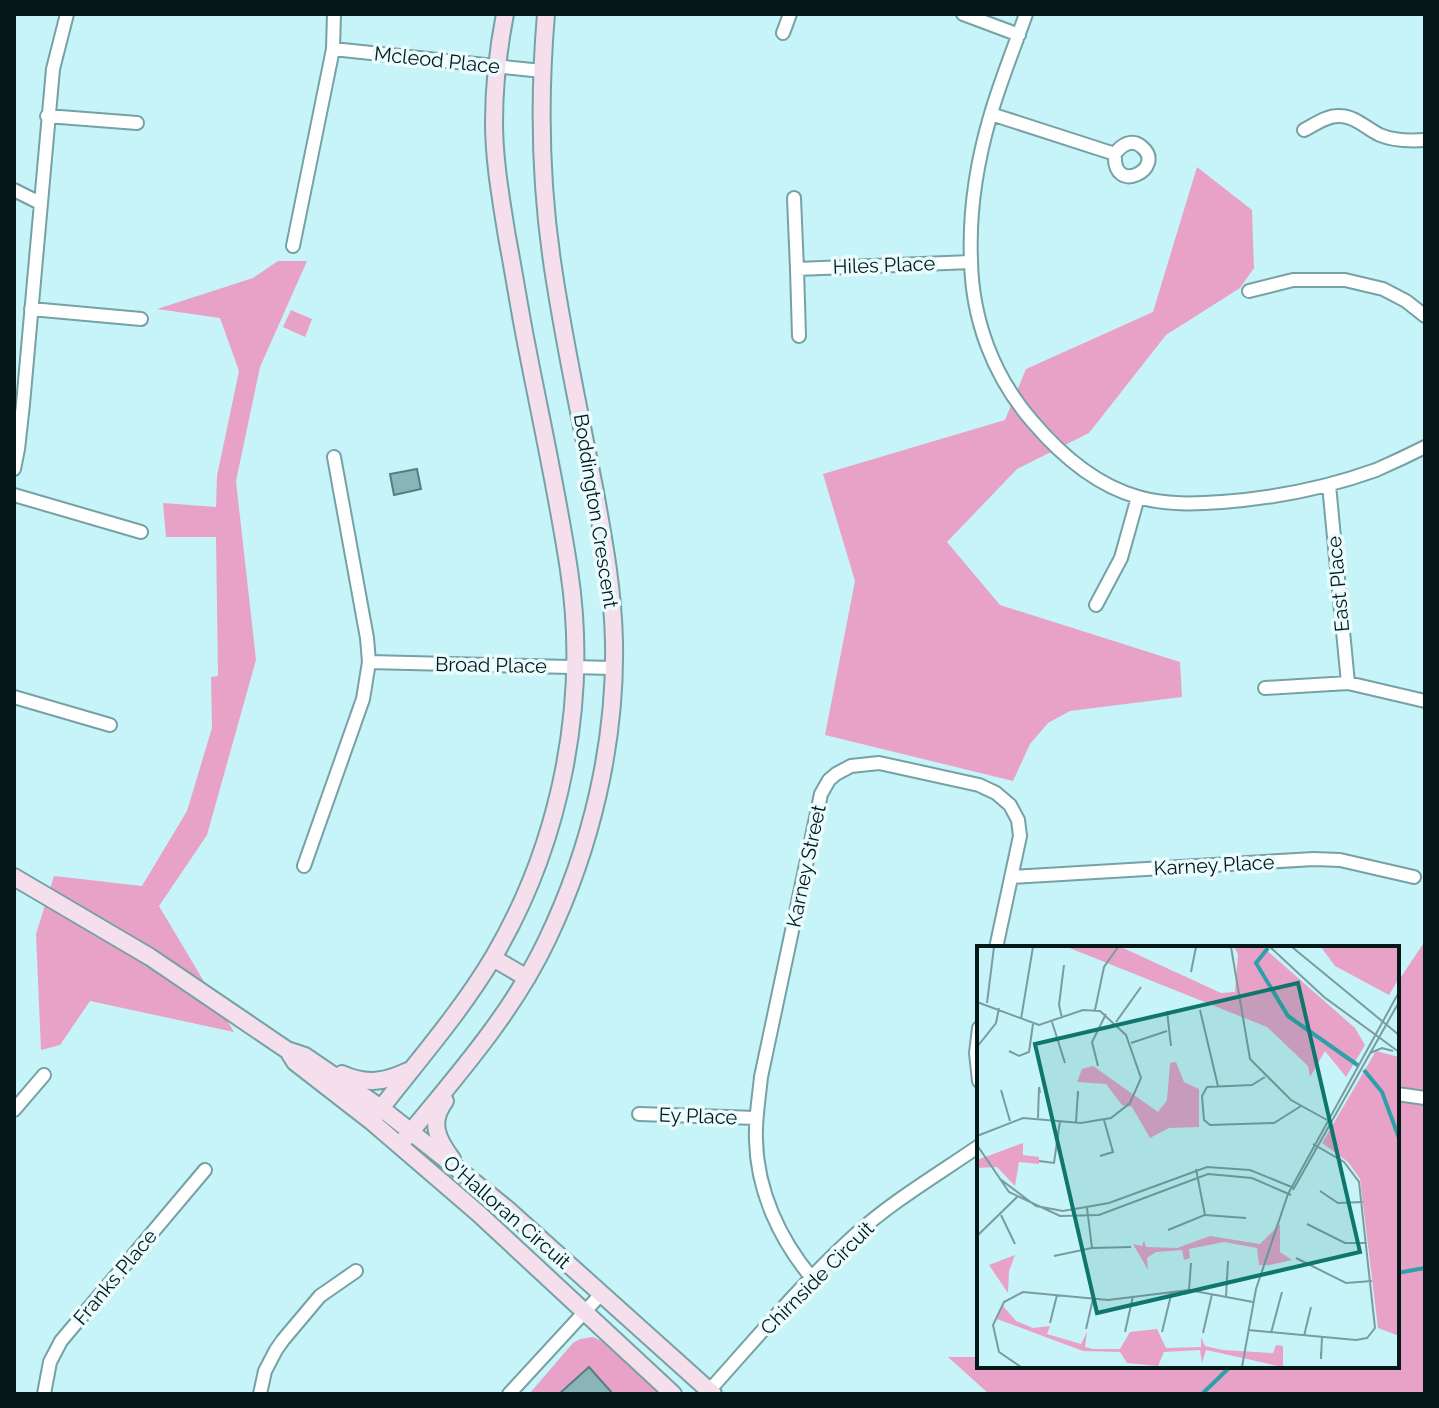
<svg xmlns="http://www.w3.org/2000/svg" width="1439" height="1408" viewBox="0 0 1439 1408" font-family="Raleway,sans-serif">
<style>
.green{fill:#e8a2c8}
.lines{fill:none;stroke-linecap:round;stroke-linejoin:round}
.stream{stroke:#2ca1aa;stroke-width:4}
.building{fill:#89b5b9;stroke:#547f82;stroke-width:2}
.street-casing{stroke:#76a1a5;stroke-width:16}
.secondary-casing{stroke:#76a1a5;stroke-width:20}
.street{stroke:#fff;stroke-width:12}
.secondary{stroke:#f6dfec;stroke-width:16}
.labels{text-anchor:middle;dominant-baseline:central;stroke-width:7;stroke-linejoin:round;paint-order:stroke}
.street-label{font-size:20px;fill:#061718;stroke:#eafcfd}
.inset-river{fill:none;stroke:#2ca1aa;stroke-width:4}
.inset-road{fill:none;stroke:#7a9c9e;stroke-width:2}
.view{fill:#0f766e;fill-opacity:0.15;stroke:#0f766e;stroke-width:4}
.inset-edge{fill:none;stroke:#061718;stroke-width:4}
</style>
<rect width="100%" height="100%" fill="#c7f4f8"/>
<path class="green" d="M1197 167 1252 210 1254 268 1240 288 1166 335 1089 433 1017 469 947 542 1000 605 1180 662 1182 697 1070 711 1048 723 1030 744 1013 781 825 735 855 581 823 474 1005 420 1026 369 1153 312Z
M278 261H307L260 367 236 481 256 660 207 835 159 906 234 1032 90 1001 60 1045 41 1050 36 934 54 876 142 886 187 811 212 728 211 677 218 676 216 537H166L163 503 216 507 217 476 239 371 220 318 157 309 253 278Z
M291 310 312 319 305 337 283 327Z
M1425 941V1394H989L948 1357H979V1366H1397V983Z
M593 1337C611 1343 644 1380 660 1394H529L573 1343 580 1339Z"/>
<g class="lines">
<path class="stream" d="M1397 1273 1425 1268
M1202 1394 1231 1366"/>
</g>
<path class="building" d="M417 469 421 489 394 495 390 474Z
M589 1367 613 1394H559Z"/>
<g class="lines">
<g class="street-casing">
<path id="street" d="M334 14 333 49 542 71
M963 14 1019 35
M1026 14C1014 48 1000 82 990 117 977 162 969 213 971 260 972 319 993 376 1032 421 1060 454 1095 485 1138 497 1165 505 1195 504 1222 502 1275 498 1326 488 1376 470 1392 463 1409 455 1425 447
M783 33 790 14
M991 114 1115 154C1121 145 1132 138 1142 147 1167 168 1112 197 1115 154
M47 116 137 123
M1304 130C1314 125 1327 115 1340 116 1355 116 1367 129 1380 135 1394 141 1410 141 1425 140
M14 190 40 203
M794 198 797 269 971 262
M293 246 333 49
M797 269 799 336
M1249 291 1293 280H1345L1383 289 1406 301 1425 316
M31 309 141 319
M334 457 367 638 369 662 613 668
M14 469 18 449 23 404 53 69 67 14
M1329 485 1348 683
M14 495 141 532
M1096 605 1121 558 1138 497
M1265 688 1348 683 1425 701
M14 697 110 725
M304 866 363 699 369 662
M1011 877 1314 859 1340 860 1414 877
M979 1028 976 1053 979 1081
M1397 1094 1425 1098
M14 1110 44 1075
M639 1114 756 1118
M812 1278C780 1240 757 1191 756 1140 755 1119 759 1098 761 1077L821 794 829 780 836 774 851 766 879 763 979 785 996 793 1010 805 1018 820 1020 836 996 948
M44 1394 50 1362 61 1341 205 1170
M260 1394 265 1371 276 1350 283 1340 320 1296 356 1271
M509 1394 602 1293
M706 1394C754 1341 801 1284 854 1236 891 1202 937 1175 979 1146"/>
</g>
<g class="secondary-casing">
<path id="secondary" d="M14 877 150 957 287 1050 305 1056 381 1108 459 1170 507 1209 713 1394
M493 958 527 978
M290 1054 295 1062 371 1121 478 1213 673 1394
M342 1074C366 1085 385 1082 408 1071
M445 1101C429 1122 437 1139 452 1159
M371 1121C413 1066 459 1015 494 956 561 842 589 701 569 570 557 490 539 411 524 332 518 300 513 268 507 237 501 199 494 161 494 122 494 86 498 50 505 14
M400 1145C453 1080 511 1016 547 940 591 848 616 744 614 642 613 591 604 542 595 492 580 415 563 338 552 261 540 179 539 96 546 14"/>
</g>
<use href="#street" class="street"/>
<use href="#secondary" class="secondary"/>
</g>
<g class="labels">
<g class="street-label">
<text transform="translate(437 60) rotate(6)">Mcleod Place</text>
<text transform="translate(884 265) rotate(-2)">Hiles Place</text>
<text transform="translate(596 511) rotate(81)">Boddington Crescent</text>
<text transform="translate(1338 584) rotate(-95)">East Place</text>
<text transform="translate(491 665) rotate(1)">Broad Place</text>
<text transform="translate(1214 865) rotate(-3)">Karney Place</text>
<text transform="translate(806 866) rotate(-78)">Karney Street</text>
<text transform="translate(698 1116) rotate(2)">Ey Place</text>
<text transform="translate(507 1212) rotate(41)">O'Halloran Circuit</text>
<text transform="translate(115 1277) rotate(-50)">Franks Place</text>
<text transform="translate(817 1278) rotate(-45)">Chirnside Circuit</text>
</g>
</g>
<g transform="translate(977 946)">
<rect width="422" height="422" fill="#c7f4f8"/>
<path d="M90 1H144L244 47 258 46 261 8 257 1H286L378 82 388 99 369 131 348 105 333 131 331 120 290 81ZM344 1H422V32L412 49 358 20ZM399 105 422 111V390L401 382 383 233 371 216 345 197ZM199 116 207 136 222 143V181L192 182 173 192 155 161 145 159 129 138 100 136 105 123 116 120 181 166 190 154 193 117ZM46 197V209L62 211V218L42 216 38 240 20 221 0 222V214ZM303 278V306L315 314 293 319H282L280 302 247 296 212 303 213 312 207 314 205 304 179 306 170 312 171 324 156 298 165 300 167 294 169 301 200 302 233 290 283 298ZM38 309 32 325 31 347 12 319ZM26 360 39 375 56 382 73 380 70 388 104 398 110 386 108 401 116 403H143L153 386 180 383 189 402 224 401V391L228 400 246 404 296 407 299 399 306 400V421L229 404 225 417 223 404 187 406 181 420 150 417 143 406 106 405 20 373Z" fill="#e8a2c8"/>
<path class="inset-river" d="M291 2 279 17 311 70 382 120M387 124 405 146 422 192"/>
<path class="inset-road" d="M254 1 273 113 314 154 350 174M293 1 347 51 422 106M315 1 422 89M214 26 219 1M0 56 62 79 106 64 123 65 149 89 164 132 153 157 134 172 104 177 46 172 0 190M10 57 17 1M118 64 127 21 141 1M223 64 241 140M190 65 194 100M85 72 82 59 87 19M44 73 56 1M75 76 88 117M139 76 164 41M154 97 190 85M0 101 19 77 22 62M32 105 42 110 52 106 56 78M393 107 405 102 416 105M121 120 115 96 129 68M288 131 275 139 230 141 225 150 227 174 233 179 297 177 324 160M26 150 24 144 33 175M61 172 62 141 63 147M99 176 101 145V151M0 199 32 246 83 270 122 269 231 228 275 232 314 249M123 210 136 206 127 174M62 215 77 217 83 175M23 233 59 260 86 265 132 257 230 221 273 224 317 242M316 244 422 56M343 245 361 257 386 256M24 269 38 298M228 269 269 272M330 278 368 297H390M191 284 228 269 219 223M0 290 41 250M115 302 154 301M77 310 115 302 110 262M319 312 369 337 395 335M212 344 214 317M249 351 251 315M73 377 80 349M109 383 116 353M271 384 379 394 390 392 398 382 382 236 367 216 336 198M148 386 156 350M185 386 195 345M226 387 235 348M294 387 305 346M327 390 334 361M344 406V413L345 391M44 421 22 406 16 379 27 356 46 346 131 354 212 344 276 356M265 421 279 343 311 248 422 46"/>
<path class="view" d="M321 37 383 306 120 367 58 98Z"/>
<rect width="422" height="422" class="inset-edge"/>
</g>
<rect width="1439" height="1408" fill="none" stroke="#061718" stroke-width="32"/>
</svg>
